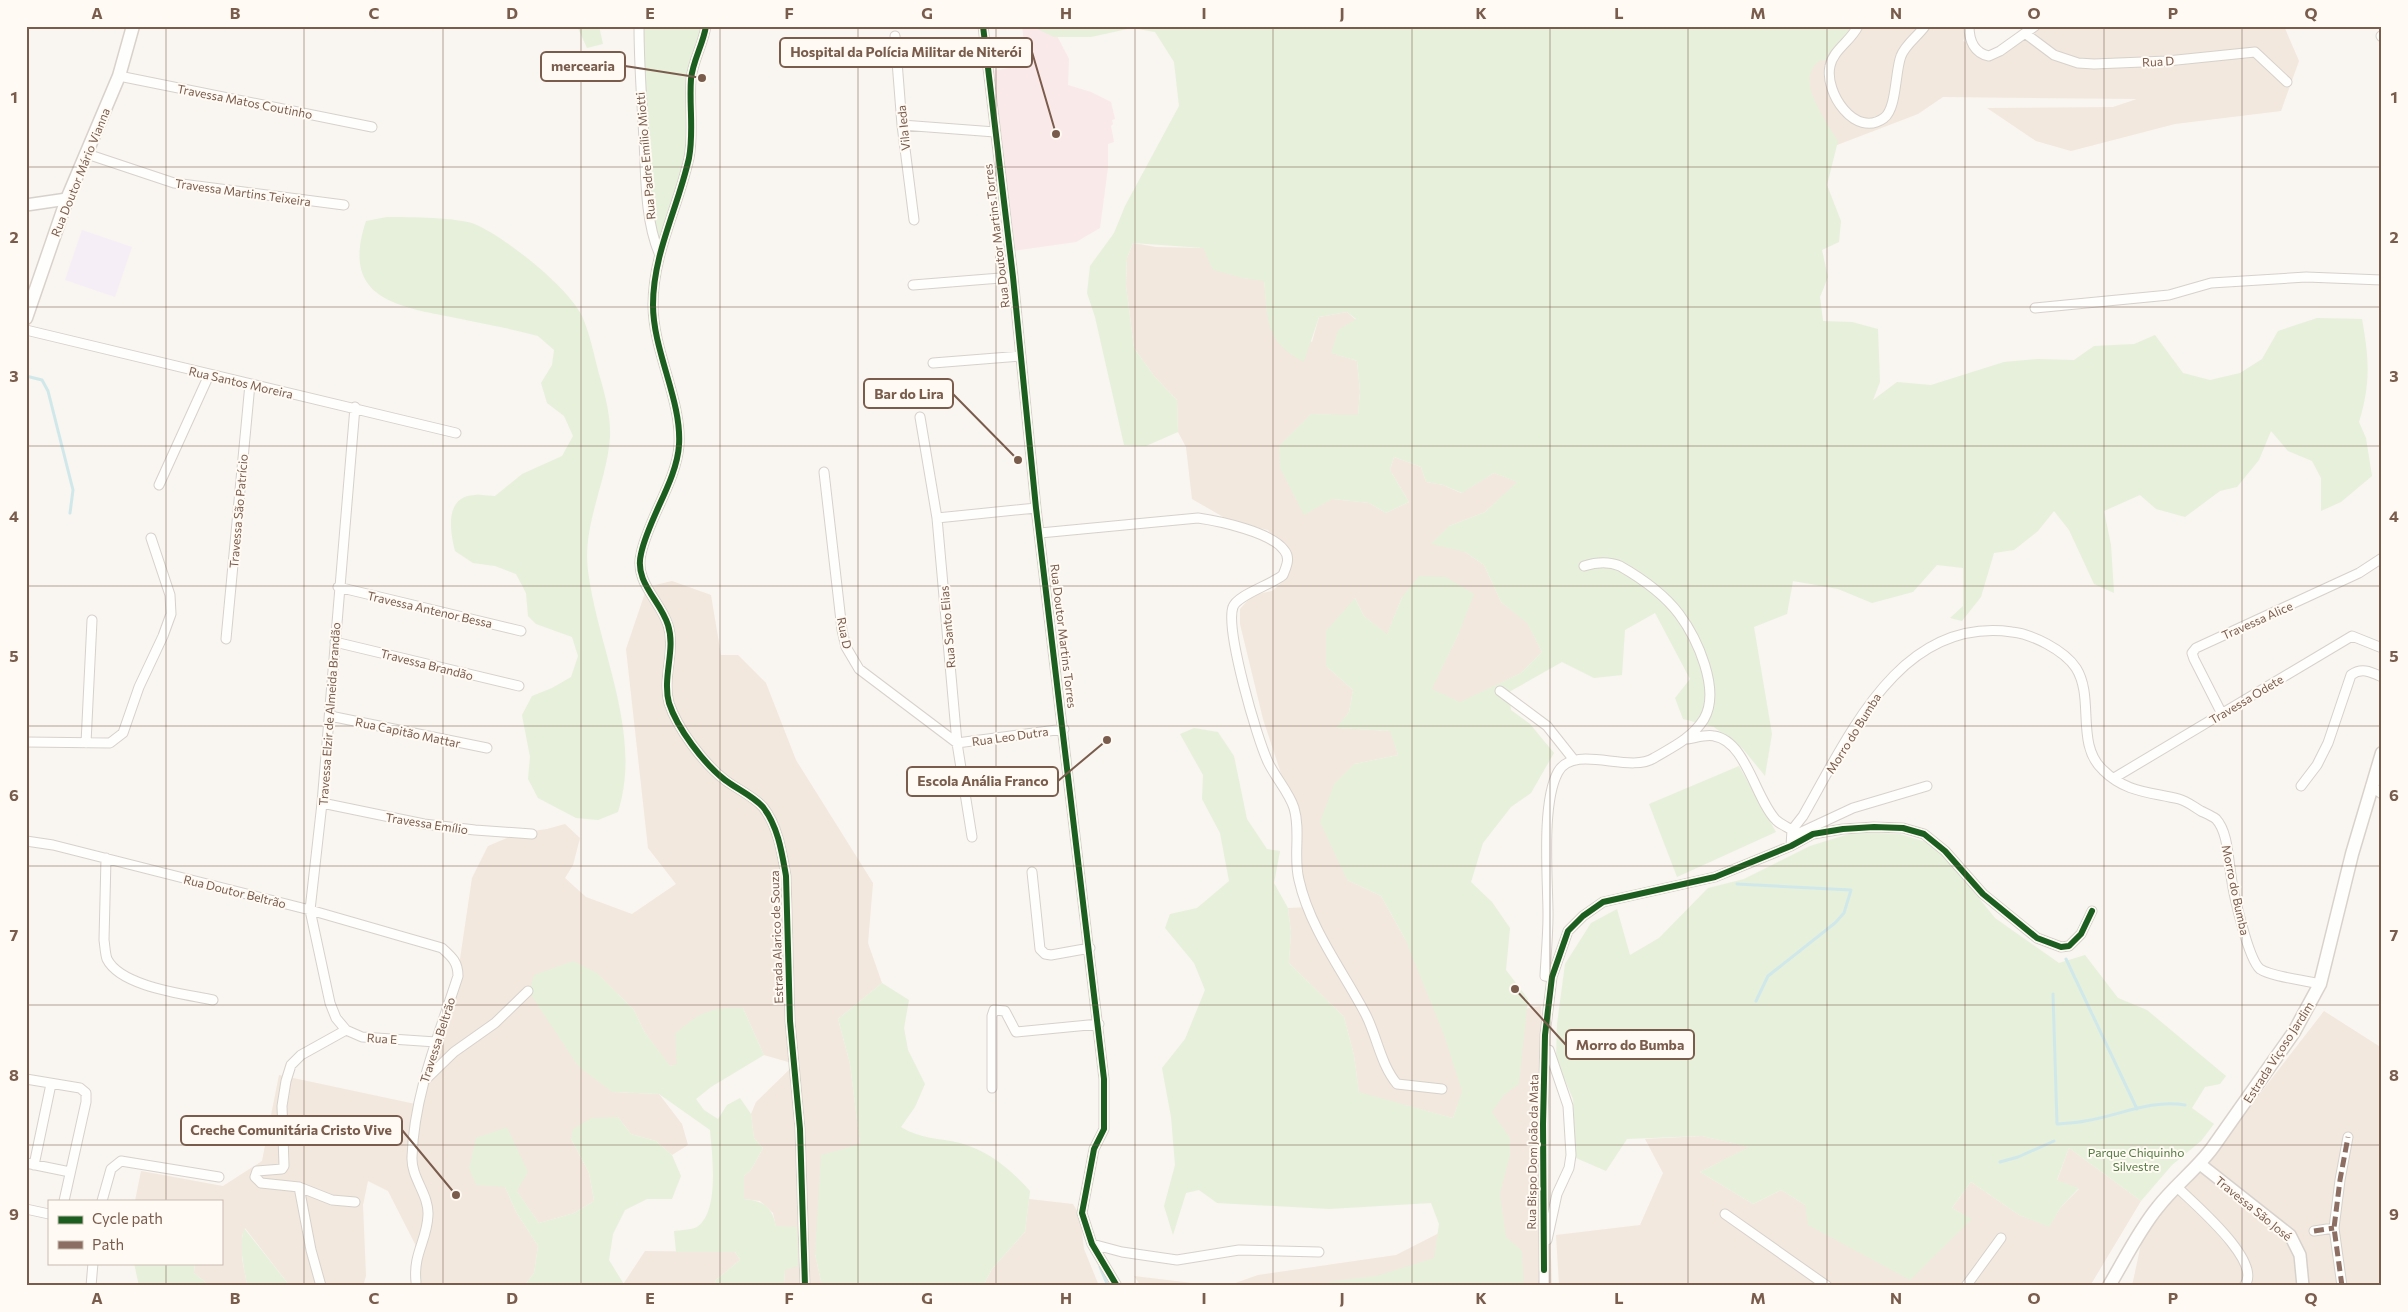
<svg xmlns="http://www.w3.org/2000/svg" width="2408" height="1312" viewBox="0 0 2408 1312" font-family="Commissioner,sans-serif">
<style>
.residential{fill:#f2e8de}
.education{fill:#f6eef6}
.medical{fill:#fae9e9}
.green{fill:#e7f0db}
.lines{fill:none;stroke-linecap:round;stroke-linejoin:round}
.stream{stroke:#d0e8ea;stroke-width:3}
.minor-casing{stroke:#d7d1cb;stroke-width:11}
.tertiary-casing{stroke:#d7d1cb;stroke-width:14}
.secondary-casing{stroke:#d9d2cb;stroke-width:15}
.minor{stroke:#fefefd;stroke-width:9}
.tertiary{stroke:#fefefd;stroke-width:11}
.secondary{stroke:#fefefd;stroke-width:12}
.quiet{stroke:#8d6e63;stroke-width:5;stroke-dasharray:10 5;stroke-linecap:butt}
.cycleway-casing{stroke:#fffaf3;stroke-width:9}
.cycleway{stroke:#1b5e20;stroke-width:6}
.grid{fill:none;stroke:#7a5c4d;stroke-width:1;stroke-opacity:0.55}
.labels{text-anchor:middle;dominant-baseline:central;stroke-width:4;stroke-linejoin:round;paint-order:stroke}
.street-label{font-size:12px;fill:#7a5c4d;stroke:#fffaf3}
.park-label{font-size:12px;fill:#537a41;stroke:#fffaf3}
.leader{fill:none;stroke:#7a5c4d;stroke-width:2}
.callout-dot{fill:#7a5c4d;stroke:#fffaf3;stroke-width:2}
.callout{fill:#fffaf3;stroke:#7a5c4d;stroke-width:2}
.callout-label{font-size:14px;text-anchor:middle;font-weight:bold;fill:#7a5c4d}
.neatline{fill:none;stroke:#7a5c4d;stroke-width:2}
.grid-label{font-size:16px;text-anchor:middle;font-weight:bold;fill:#7a5c4d}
</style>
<rect width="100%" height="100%" fill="#f9f5f0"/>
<path class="residential" d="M1813 26H1969L1963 41 1994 54 2011 42 2038 36 2025 26H2284L2299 61 2281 111 2175 124 2071 151 2036 141 1987 108 2113 107 2137 99 1943 97 1918 114 1824 150 1798 52Z
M1133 243 1156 247 1204 248 1242 278 1264 280 1267 312 1312 342 1319 317 1347 312 1356 320 1332 353 1357 361 1360 391 1358 416 1311 414 1332 499 1369 503 1386 513 1409 502 1390 470 1394 457 1421 467 1426 482 1443 485 1461 493 1494 473 1518 482 1485 512 1449 526 1465 552 1484 565 1501 602 1527 622 1542 652 1521 673 1460 703 1431 689 1459 633 1402 597 1387 635 1364 616 1355 598 1326 666 1353 690 1349 712 1337 728 1391 731 1398 755 1354 764 1347 880 1381 896 1405 939 1489 1015 1541 1006 1552 1283 1559 1285 1556 1235 1640 1225 1663 1173 1645 1139 1702 1136 1750 1147 1700 1172 1753 1204 1781 1190 1805 1205 1971 1219 1952 1208 1971 1182 2019 1215 2049 1226 2061 1207 2079 1189 2057 1181 2069 1148 2141 1201 2090 1286H1227L1258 1275 1396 1255 1445 1230 1458 1104 1453 1118 1359 1093 1354 1055 1344 1017 1289 963 1291 932 1288 908 1310 907 1300 870 1297 822 1263 719 1240 624V609L1248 600 1258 594 1272 591 1285 580 1282 550 1268 530 1232 522 1192 499 1186 447 1178 432 1177 400 1155 377 1134 348 1126 285 1127 258Z
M672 581 711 595 721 655H738L766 683 796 760 873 883 868 943 882 983 838 1019 850 1064 860 1144 815 1254 822 1286H784L785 1269 773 1213 760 1201 744 1199V1176L751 1170 763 1148 754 1138 751 1114 756 1102 795 1064 764 1055 743 1008 677 1065 669 1066 644 1031 634 1010 618 994 612 1092 659 1094 682 1124 688 1145 672 1155 656 1141 631 1134 618 1117 571 1139 589 1173 594 1201 574 1213 539 1223 516 1190 505 1187 516 1212 538 1246 534 1273 524 1286H419L415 1244 388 1191 368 1181 363 1205 366 1276 363 1286H290L245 1228 242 1236V1259L247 1284 210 1286 194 1273 195 1263H221V1201H135L141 1171 223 1186 262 1161 279 1075 420 1105 425 1099 436 1037 460 959 472 878 488 846 519 833 547 829 565 824 580 838 573 865 565 878 586 897 632 914 676 884 648 848 626 649 647 587Z
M2324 1011 2382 1048V1286H2132L2144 1230 2201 1170Z
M1029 1199 1073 1204 1080 1216 1084 1249 1099 1286H983L992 1269 1025 1232Z
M645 1251 735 1252 740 1260 716 1280 713 1286H625L624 1283Z
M1134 1276 1217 1286H1141Z"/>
<path class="education" d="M82 230 132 247 115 297 65 280Z"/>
<path class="medical" d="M1022 26H1037L1055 32 1069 59 1068 85 1091 92 1111 102 1115 119 1112 120 1113 124 1111 126 1114 142 1108 144V167L1100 228 1076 242 1013 251 992 71 1027 65Z"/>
<path class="green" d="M577 26H599L603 44 587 48Z
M639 26H706L694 62 690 148 659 254 653 238Z
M1036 26H1847L1849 35 1832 59 1819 61C1817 63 1813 66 1812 70 1801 88 1829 126 1838 141L1827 185 1841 221 1839 242 1822 250 1828 277 1820 297 1823 321 1852 322 1878 329 1880 382 1873 400 1897 382 1931 385 2004 362 2038 359 2074 360 2094 346 2134 344 2155 335 2183 373 2210 380 2240 373 2262 359 2278 331 2317 318 2362 319C2369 358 2371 383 2359 422L2366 438 2372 476 2341 502 2321 511V478L2312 461 2288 451 2271 431 2259 460 2237 487 2220 491 2185 517 2156 509 2140 495 2104 511 2111 545 2114 593 2094 584 2069 530 2054 511 2038 531 2014 550 1994 553 1981 597 1962 621 1950 618 1963 606V568L1937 565 1913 592 1872 603 1838 589 1793 581 1787 614 1754 627 1772 734 1765 776 1743 749 1714 727 1683 719 1675 698 1690 679 1655 613 1625 630 1622 675 1594 678 1562 662 1509 692 1511 710 1530 724 1554 753 1531 793 1511 807 1483 843 1471 882 1492 902 1510 928 1506 970 1528 999 1519 1084 1504 1095 1492 1112 1510 1138V1155L1500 1194 1506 1237 1522 1251 1524 1286H1322L1328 1282 1376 1276 1434 1258 1439 1224 1431 1203 1329 1209 1217 1203 1199 1190 1186 1193 1173 1235 1164 1206 1175 1165 1171 1117 1162 1068 1185 1039 1205 990 1194 963 1165 928 1170 914 1197 908 1229 881 1220 833 1202 799 1203 775 1180 734 1194 728 1218 732 1234 756 1247 819 1267 849 1280 851 1274 883 1288 908 1291 932 1289 963 1344 1017 1354 1055 1359 1092 1453 1118 1462 1091 1444 1035 1405 939 1381 896 1347 880 1320 822 1334 784 1354 764 1398 755 1390 731 1336 728 1349 712 1353 690 1326 666V631L1355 598 1364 616 1387 634 1402 597 1419 576 1446 577 1474 594 1459 633 1432 689 1460 702 1521 673 1542 652 1527 623 1501 602 1484 565 1465 552 1431 544 1449 526 1485 512 1517 482 1494 473 1462 493 1443 485 1426 482 1421 467 1394 457 1390 470 1409 502 1386 513 1369 503 1332 499 1304 515 1280 468 1279 446 1311 414 1358 415 1360 391 1357 361 1331 353 1338 330 1356 319 1347 312 1319 317 1304 362C1264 341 1268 321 1264 281L1242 278 1213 270 1203 248 1133 243 1127 258 1126 285 1134 348 1155 377 1177 400 1178 432 1146 446 1124 445 1095 317 1087 293 1090 266 1114 233 1125 206 1179 106 1174 62 1155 32 1132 28 1091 37H1054L1037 29Z
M387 217C408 217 459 217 477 225 507 239 567 286 582 316 590 334 594 355 599 374 605 394 611 417 610 437 607 482 582 525 588 571 598 649 643 733 618 812L598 820 576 818 538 798 528 779 530 757 522 715 532 696 552 688 571 677 578 656 572 637 536 624 528 616 526 593 516 574 495 566 473 563 455 551C450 531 444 496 475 495 481 494 488 496 495 496L522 474 562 456 573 436 564 416 547 403 541 383 552 365 554 350 538 336C509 328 480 323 451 317 392 306 341 296 366 221Z
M1739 766 1776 832 1677 877 1649 804Z
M1855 832 1900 834 1936 845 1995 918 2059 963 2085 955 2118 998 2147 1010 2226 1076 2220 1084 2205 1087 2192 1108 2214 1124 2201 1141 2172 1165 2141 1201 2069 1148 2057 1180 2079 1188 2061 1207 2049 1227 2019 1215 1971 1182 1952 1208 1972 1219 1910 1280 1808 1225 1805 1205 1781 1190 1753 1204 1700 1172 1749 1147 1702 1136 1627 1139 1606 1171 1576 1158 1573 1099 1556 1060 1557 1024 1565 964 1591 923 1617 909 1630 955 1659 938 1708 888 1744 879 1810 846Z
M573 961 597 973 634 1010 644 1031 670 1066 677 1064 675 1034C698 1013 711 1006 743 1008L764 1055 711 1087 696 1099 704 1110 718 1119 727 1105 740 1098 751 1114 754 1138 763 1148 751 1170 744 1176V1199C764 1201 772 1207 776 1226L797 1227 798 1266 785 1270 784 1286H713L716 1280 740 1260 735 1252H676L674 1231C681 1230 691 1230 697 1227 720 1211 712 1154 710 1130L659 1094 612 1092 578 1066 529 992 534 975Z
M882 983 909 1000 904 1028 908 1050 925 1084 915 1107 901 1127C920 1139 939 1138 960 1143 989 1151 1010 1169 1030 1191L1025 1232 992 1269 983 1286H822L815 1254 821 1155 860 1144 850 1064 838 1019Z
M618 1117 631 1134 656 1141 672 1155 681 1176 672 1199H647L625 1210 613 1234 609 1260 625 1286H524L534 1273 538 1246 516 1212 505 1187 476 1185 469 1168 476 1138 507 1127 528 1172 517 1191 539 1223 574 1213 594 1201 589 1173 571 1139 573 1129 591 1118Z
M244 1228 290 1286H238L247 1284C243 1265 239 1246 244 1228Z
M134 1263H195L194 1273 210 1286H139Z"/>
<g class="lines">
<path class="stream" d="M26 376 42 380 48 391 73 490 70 513
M1737 884 1851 890 1844 913 1835 923 1768 976 1756 1001
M2066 959 2137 1109
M2053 994 2057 1124C2066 1123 2076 1123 2085 1121 2118 1116 2151 1099 2185 1105
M2000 1162 2018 1157 2054 1141
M1100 1267 1108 1286"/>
<g class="minor-casing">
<path id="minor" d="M639 26C639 65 642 102 644 140 646 178 645 219 659 253
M706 26C703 45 693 60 691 79 689 105 694 132 689 158 678 208 653 253 653 305 653 351 682 401 679 445 677 480 648 519 641 554 634 582 660 600 668 625 676 650 662 677 669 703 677 728 704 764 725 780 737 789 753 796 763 807 778 826 782 853 786 876L790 1021 800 1129 805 1286
M983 26 1013 277 1036 508 1104 1079V1129L1094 1149 1082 1213 1092 1244 1117 1286
M1858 26C1851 41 1833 50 1830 66 1824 92 1855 139 1884 118 1897 108 1895 71 1901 56 1905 45 1918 36 1925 26
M1969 26C1969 40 1974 53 1989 56L2000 51 2035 26
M2026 34 2054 55 2078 63 2094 64 2167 61 2255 52 2287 82
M895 36 902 125 914 220
M2381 36 2382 37
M119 76 372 127
M902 125 995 132
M87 154 174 183 344 205
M913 285 1013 277
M2035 308 2169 295 2211 283 2306 277 2382 280
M26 330 456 433
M933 363 1021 356
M355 407 322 803 310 910 330 1003 336 1018 346 1030 362 1037 436 1042
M920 417 937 518 957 743 972 837
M824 472 842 630 846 647 859 669 957 743 1064 729
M159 485 209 375
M937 518 1036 508
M1040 533 1198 518C1219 521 1271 532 1284 550 1291 558 1286 567 1283 575 1271 585 1237 595 1233 607 1225 629 1257 739 1268 762 1275 777 1289 792 1294 808 1301 831 1293 857 1299 880 1310 929 1343 971 1366 1015 1377 1037 1381 1065 1397 1084L1442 1089
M338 587 521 631
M226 639 250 384
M335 642 519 686
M1500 691 1547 726 1574 760
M2222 714 2194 659 2192 653 2196 648 2359 573 2382 558
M330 716 487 748
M1687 739C1695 738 1706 734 1714 736 1746 741 1755 798 1776 820 1780 824 1787 827 1792 830
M26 742 110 743 123 733 139 687 163 636 171 614 170 595 151 538
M86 743 92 620
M2114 778 2352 636 2382 648
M2301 786 2317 765 2328 743 2351 675C2362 667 2371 672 2382 677
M2371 786 2382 794
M322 803 424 824 475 830 532 834
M1793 836 1853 808 1927 786
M26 841 53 845 310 910 442 948C452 957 458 962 458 976 439 1035 414 1094 412 1157 411 1178 429 1194 428 1215 427 1241 413 1253 416 1282
M1791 846 1792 830 1803 816C1849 736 1900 616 2012 632 2032 634 2064 650 2076 668 2095 698 2075 744 2103 770 2126 793 2151 792 2179 799 2187 801 2194 807 2201 811 2205 813 2212 816 2216 819 2228 832 2228 858 2231 875 2233 892 2248 959 2260 969 2272 977 2305 980 2320 984
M106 858 104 940C105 946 105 953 107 959 121 987 185 994 213 1000
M1032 872 1040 949 1045 954 1051 955 1090 948
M1552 977 1545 976C1546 956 1548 935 1548 915 1548 879 1541 803 1558 772 1574 743 1629 774 1654 758 1673 747 1692 738 1704 719 1721 690 1697 638 1679 614 1664 594 1641 578 1620 566 1608 561 1597 562 1584 566
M26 1079 80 1088 86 1093V1102L64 1201
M424 1081 454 1052 495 1023 528 991
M992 1088V1016L994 1010 1005 1011 1016 1032 1099 1024
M26 1163 70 1172
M34 1165 51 1084
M299 1187 332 1200 355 1202
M2177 1187C2193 1203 2265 1263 2244 1286
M102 1201 111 1169 121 1161 219 1177
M26 1209 49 1214
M1725 1214 1827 1286
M2314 1231 2334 1228
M1547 1240 1557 1194 1569 1168 1571 1155 1568 1106 1549 1050
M1092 1244 1122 1252 1177 1260 1239 1250 1319 1252
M1544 1270 1543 1124 1545 1035 1552 977 1568 931 1583 916 1603 902 1715 877 1791 846 1813 834 1843 829 1874 827 1903 828 1924 834 1945 851 1983 894 2037 938 2061 947 2069 946 2081 934 2092 911
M91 1286 93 1263
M321 1286 311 1250 299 1187 261 1183 255 1177 257 1171 282 1169 284 1166 282 1106 286 1081 291 1065 301 1055 346 1030
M1544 1286V1265
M1966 1286 2001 1238
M2342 1286 2334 1228 2340 1180 2348 1137"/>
</g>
<g class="tertiary-casing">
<path id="tertiary" d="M26 205 67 199
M2200 1164 2290 1235 2300 1255 2303 1286"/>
</g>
<g class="secondary-casing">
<path id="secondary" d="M26 318 67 199 119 76 133 26
M2109 1286C2125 1259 2139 1230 2158 1207 2175 1185 2197 1169 2213 1147L2294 1032 2320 984 2352 854 2382 753"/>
</g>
<use href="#minor" class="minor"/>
<use href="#tertiary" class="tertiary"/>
<use href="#secondary" class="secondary"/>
<path class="quiet" d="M2314 1231 2334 1228
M2342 1286 2334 1228 2340 1180 2348 1137"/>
<g class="cycleway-casing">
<path id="cycleway" d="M706 26C703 45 693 60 691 79 689 105 694 132 689 158 678 208 653 253 653 305 653 351 682 401 679 445 677 480 648 519 641 554 634 582 660 600 668 625 676 650 662 677 669 703 677 728 704 764 725 780 737 789 753 796 763 807 778 826 782 853 786 876L790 1021 800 1129 805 1286
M983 26 1013 277 1036 508 1104 1079V1129L1094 1149 1082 1213 1092 1244 1117 1286
M1544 1270 1543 1124 1545 1035 1552 977 1568 931 1583 916 1603 902 1715 877 1791 846 1813 834 1843 829 1874 827 1903 828 1924 834 1945 851 1983 894 2037 938 2061 947 2069 946 2081 934 2092 911"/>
</g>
<use href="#cycleway" class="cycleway"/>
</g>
<path class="grid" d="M166 26V1201M304 26V1286M443 26V1286M581 26V1286M720 26V1286M858 26V1286M996 26V1286M1135 26V1286M1273 26V1286M1412 26V1286M1550 26V1286M1688 26V1286M1827 26V1286M1965 26V1286M2104 26V1286M2242 26V1286M26 167H2382M26 307H2382M26 446H2382M26 586H2382M26 726H2382M26 866H2382M26 1005H2382M26 1145H2382M166 1263V1286"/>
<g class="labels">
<g class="street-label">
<text transform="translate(2158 61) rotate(-3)">Rua D</text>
<text transform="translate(245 101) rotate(11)">Travessa Matos Coutinho</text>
<text transform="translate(903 128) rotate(-96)">Vila Ieda</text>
<text transform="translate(645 156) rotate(-95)">Rua Padre Emílio Miotti</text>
<text transform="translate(80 172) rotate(-68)">Rua Doutor Mário Vianna</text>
<text transform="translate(243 192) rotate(8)">Travessa Martins Teixeira</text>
<text transform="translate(996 236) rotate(-97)">Rua Doutor Martins Torres</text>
<text transform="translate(241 382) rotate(13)">Rua Santos Moreira</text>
<text transform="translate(238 511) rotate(-85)">Travessa São Patrício</text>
<text transform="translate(430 609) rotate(13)">Travessa Antenor Bessa</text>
<text transform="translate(2257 620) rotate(-24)">Travessa Alice</text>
<text transform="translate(947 627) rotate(-95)">Rua Santo Elias</text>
<text transform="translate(845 633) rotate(78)">Rua D</text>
<text transform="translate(1064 636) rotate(83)">Rua Doutor Martins Torres</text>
<text transform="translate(427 664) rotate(14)">Travessa Brandão</text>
<text transform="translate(2246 699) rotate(-31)">Travessa Odete</text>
<text transform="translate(329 714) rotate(-86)">Travessa Elzir de Almeida Brandão</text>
<text transform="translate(408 732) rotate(12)">Rua Capitão Mattar</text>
<text transform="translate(1853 733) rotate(-58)">Morro do Bumba</text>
<text transform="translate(1010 736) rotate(-8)">Rua Leo Dutra</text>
<text transform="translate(427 823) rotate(9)">Travessa Emílio</text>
<text transform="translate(2236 890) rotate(78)">Morro do Bumba</text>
<text transform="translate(235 891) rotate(14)">Rua Doutor Beltrão</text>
<text transform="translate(776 937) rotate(-92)">Estrada Alarico de Souza</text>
<text transform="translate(382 1038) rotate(4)">Rua E</text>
<text transform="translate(437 1040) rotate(-72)">Travessa Beltrão</text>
<text transform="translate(2278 1052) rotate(-57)">Estrada Viçoso Jardim</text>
<text transform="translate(1532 1152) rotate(-89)">Rua Bispo Dom João da Mata</text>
<text transform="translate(2254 1208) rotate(39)">Travessa São José</text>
</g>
<g class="park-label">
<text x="2136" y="1152">Parque Chiquinho<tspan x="2136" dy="14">Silvestre</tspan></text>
</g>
</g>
<path class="leader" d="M1056 134L1032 52M702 78L625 66M1018 460L953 394M1107 740L1058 781M1515 989L1566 1045M456 1195L402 1130"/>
<g class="callout-dot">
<circle cx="1056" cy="134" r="5"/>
<circle cx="702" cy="78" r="5"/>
<circle cx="1018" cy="460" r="5"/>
<circle cx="1107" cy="740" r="5"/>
<circle cx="1515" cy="989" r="5"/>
<circle cx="456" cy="1195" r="5"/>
</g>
<g class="callout">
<rect x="780" y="38" width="252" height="29" rx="5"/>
<rect x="541" y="52" width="84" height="29" rx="5"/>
<rect x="864" y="379" width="89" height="29" rx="5"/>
<rect x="907" y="767" width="151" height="29" rx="5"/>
<rect x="1566" y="1030" width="128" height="29" rx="5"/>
<rect x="181" y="1116" width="221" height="29" rx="5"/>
</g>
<g class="callout-label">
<text x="906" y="57">Hospital da Polícia Militar de Niterói</text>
<text x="583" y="71">mercearia</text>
<text x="909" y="399">Bar do Lira</text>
<text x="983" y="786">Escola Anália Franco</text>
<text x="1630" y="1050">Morro do Bumba</text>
<text x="291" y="1135">Creche Comunitária Cristo Vive</text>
</g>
<rect width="2408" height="1312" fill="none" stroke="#fffaf3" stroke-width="55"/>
<rect x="48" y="1200" width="175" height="65" fill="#fffaf3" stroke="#cabbb1"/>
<rect x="58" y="1216" width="25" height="8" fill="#1b5e20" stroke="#cabbb1"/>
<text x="92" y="1224" font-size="15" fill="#7a5c4d">Cycle path</text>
<rect x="58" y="1241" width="25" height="8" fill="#8d6e63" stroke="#cabbb1"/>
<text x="92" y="1250" font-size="15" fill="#7a5c4d">Path</text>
<rect x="28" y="28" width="2352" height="1256" class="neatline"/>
<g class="grid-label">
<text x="97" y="19">A</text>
<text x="235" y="19">B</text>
<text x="374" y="19">C</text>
<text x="512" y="19">D</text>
<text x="650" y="19">E</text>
<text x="789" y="19">F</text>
<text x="927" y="19">G</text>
<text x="1066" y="19">H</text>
<text x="1204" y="19">I</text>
<text x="1342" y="19">J</text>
<text x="1481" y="19">K</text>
<text x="1619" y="19">L</text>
<text x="1758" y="19">M</text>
<text x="1896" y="19">N</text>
<text x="2034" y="19">O</text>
<text x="2173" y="19">P</text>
<text x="2311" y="19">Q</text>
<text x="14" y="103">1</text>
<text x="2394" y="103">1</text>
<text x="14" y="243">2</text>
<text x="2394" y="243">2</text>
<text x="14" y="382">3</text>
<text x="2394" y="382">3</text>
<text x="14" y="522">4</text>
<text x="2394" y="522">4</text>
<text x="14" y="662">5</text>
<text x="2394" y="662">5</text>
<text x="14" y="801">6</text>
<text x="2394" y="801">6</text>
<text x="14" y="941">7</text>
<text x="2394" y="941">7</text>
<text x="14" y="1081">8</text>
<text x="2394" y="1081">8</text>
<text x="14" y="1220">9</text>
<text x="2394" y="1220">9</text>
<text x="97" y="1304">A</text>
<text x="235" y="1304">B</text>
<text x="374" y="1304">C</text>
<text x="512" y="1304">D</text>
<text x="650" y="1304">E</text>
<text x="789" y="1304">F</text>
<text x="927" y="1304">G</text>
<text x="1066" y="1304">H</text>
<text x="1204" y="1304">I</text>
<text x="1342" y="1304">J</text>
<text x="1481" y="1304">K</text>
<text x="1619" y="1304">L</text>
<text x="1758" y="1304">M</text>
<text x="1896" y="1304">N</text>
<text x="2034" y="1304">O</text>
<text x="2173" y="1304">P</text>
<text x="2311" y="1304">Q</text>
</g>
</svg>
